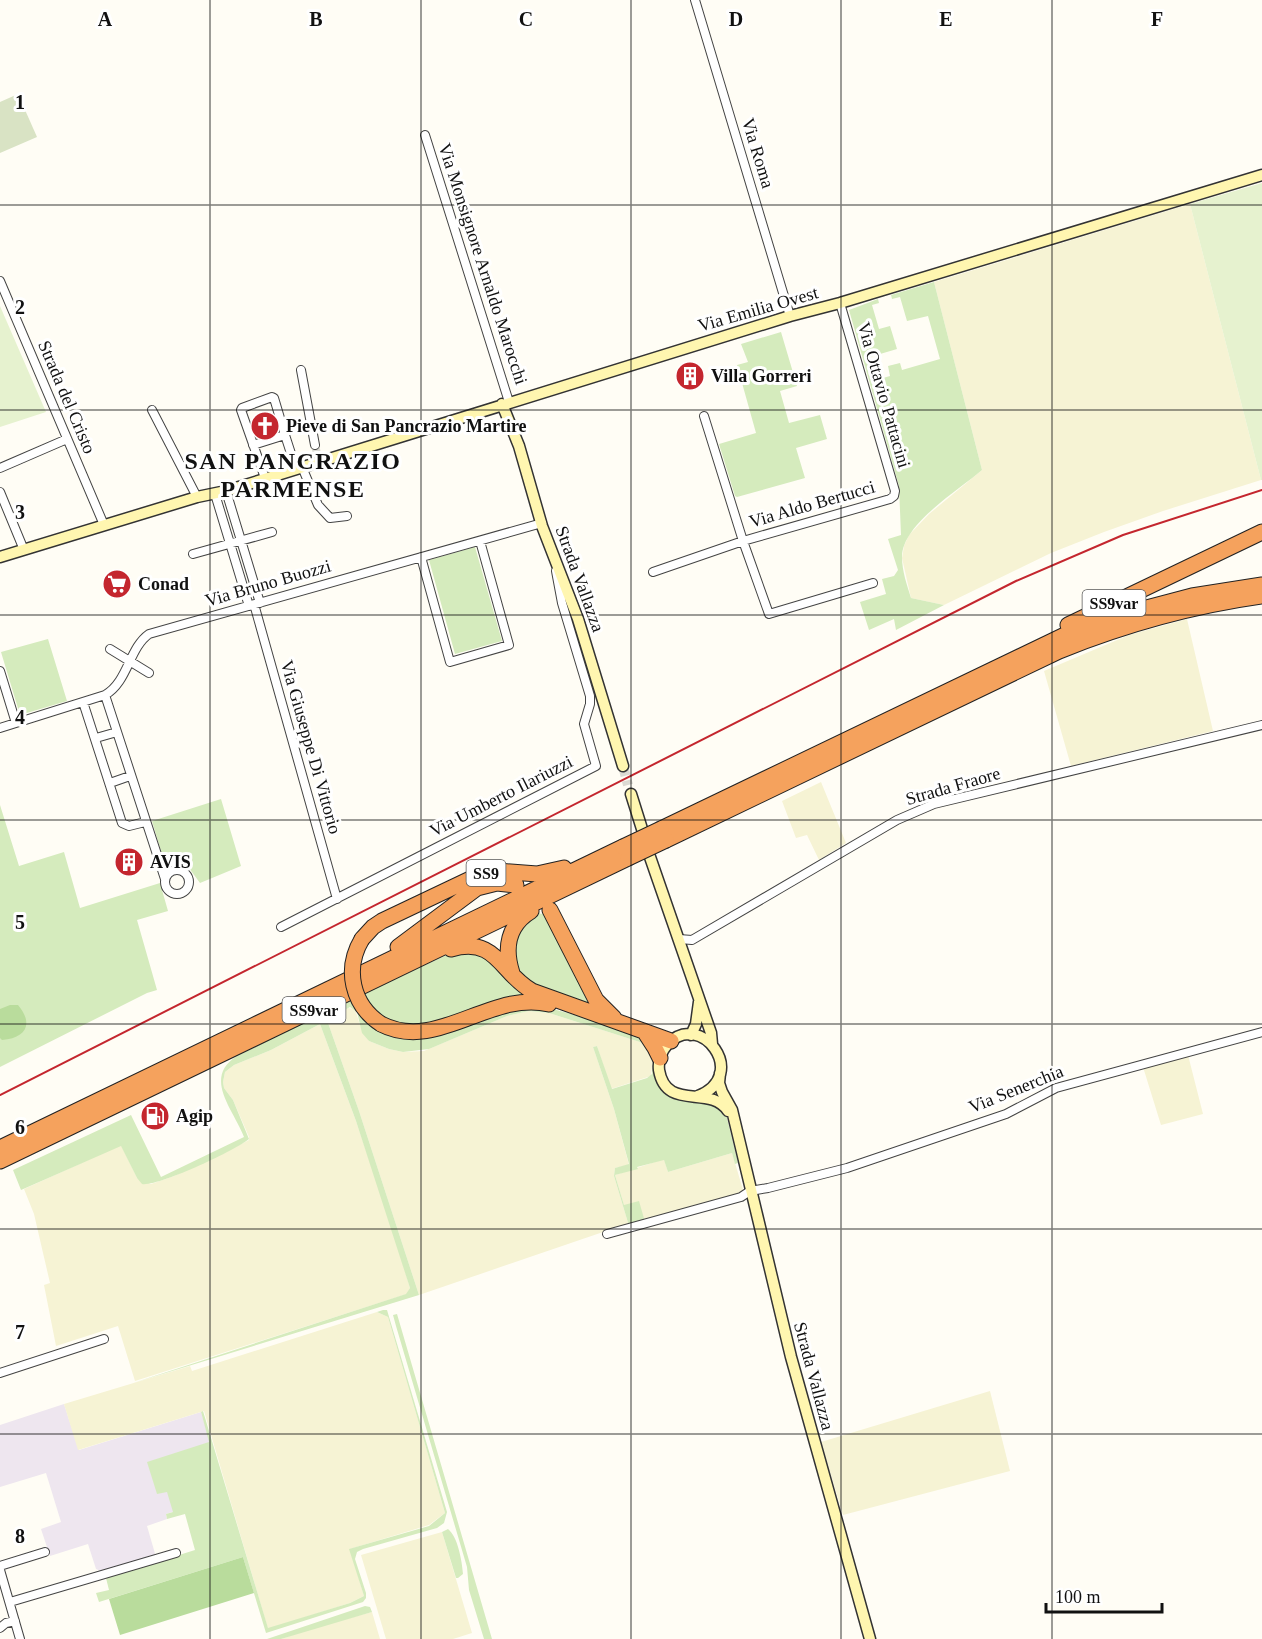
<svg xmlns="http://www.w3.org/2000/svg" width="1262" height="1639" viewBox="0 0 1262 1639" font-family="'Times New Roman',serif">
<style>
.industrial{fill:#eee6ef}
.farmland{fill:#f6f3d4}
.green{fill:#d5ebbd}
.forest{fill:#b9dc9c}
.cemetery{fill:#d9e3c4}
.pitch{fill:#e6f2cf}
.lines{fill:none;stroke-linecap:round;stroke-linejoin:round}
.street-tunnel{stroke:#dbdad3;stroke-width:8;stroke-dasharray:8 4;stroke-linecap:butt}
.secondary-tunnel{stroke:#dbdad3;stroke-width:10;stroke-dasharray:10 5;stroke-linecap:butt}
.street-casing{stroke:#444;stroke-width:10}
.secondary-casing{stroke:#333;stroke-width:13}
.highway-casing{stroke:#222;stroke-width:17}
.street{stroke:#fff;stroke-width:8}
.secondary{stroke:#fff6b0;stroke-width:10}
.highway{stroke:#f5a25d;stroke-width:15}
.rail{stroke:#c4262e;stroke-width:2}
.highway-bridge-casing{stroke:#222;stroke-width:17;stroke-linecap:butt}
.highway-bridge{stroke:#f5a25d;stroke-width:15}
.grid{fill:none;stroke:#111;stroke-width:1.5;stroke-opacity:0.55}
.labels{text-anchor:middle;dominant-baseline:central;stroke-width:6;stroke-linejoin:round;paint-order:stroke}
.shield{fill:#fff;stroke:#585858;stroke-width:1.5}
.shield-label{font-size:16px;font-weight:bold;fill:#111}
.street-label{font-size:18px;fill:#111;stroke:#fff}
.poi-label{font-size:18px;font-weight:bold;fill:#111;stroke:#fff;text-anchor:start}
.district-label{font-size:24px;font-weight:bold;letter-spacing:1.5px;fill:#111;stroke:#fff}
.grid-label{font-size:20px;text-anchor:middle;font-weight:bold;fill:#111;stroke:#fff;stroke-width:6;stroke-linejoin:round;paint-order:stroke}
</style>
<rect width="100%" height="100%" fill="#fffdf5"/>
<path class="industrial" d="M64 1404 79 1450 201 1412 225 1495 166 1514 167 1519 147 1526 156 1557 105 1573 96 1569 88 1544 50 1556 41 1529 61 1522 46 1473 0 1487V1425Z"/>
<path class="farmland" d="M1190 204 1261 480 1163 511 1104 532 1051 553 944 605 911 598 902 558 904 546 909 535 929 514 982 470 934 282Z
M1187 619 1213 731 1071 766 1044 671 1129 635Z
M821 782 846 843 819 860 807 835 796 838 782 801Z
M348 1008 355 1009 360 1025 369 1041 389 1049 403 1052 424 1051 507 1016 529 1011 549 1013 643 1043 653 1057 651 1076 611 1089 597 1046 593 1047 614 1109 629 1165 615 1168 614 1176 629 1226 606 1231 419 1295 359 1111 327 1020Z
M320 1024 356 1121 394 1234 410 1288 407 1294 135 1381 118 1326 56 1346 44 1285 50 1283 34 1214 24 1189 121 1145 137 1178 151 1184 174 1176 243 1143 249 1140V1137L233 1100 224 1088 223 1082 225 1072 234 1065 271 1050Z
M1188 1055 1203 1114 1161 1125 1143 1067Z
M732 1153 744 1193 645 1219 630 1226 615 1175 664 1159 668 1172Z
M377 1312 388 1317 445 1513 429 1525 350 1549 364 1596 350 1603 268 1629 204 1411 78 1450 64 1404 190 1366 192 1371Z
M990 1391 1010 1471 843 1515 821 1442Z
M442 1532 472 1633 453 1639H386L361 1555Z
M372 1612 380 1639H281L313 1628Z"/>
<path class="green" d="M934 282 982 470C959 490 902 524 902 557 902 571 907 585 911 598L944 605 896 630 894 619 869 630 860 602 886 594 882 579 894 576 898 570 888 539 901 535 899 486 849 310 878 299 879 303 872 305 879 329 890 326 897 349 870 357 876 380 890 376 888 366 900 363 902 370 940 359 928 316 907 321 900 297 892 299 891 295Z
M781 332 797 386 780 391 789 423 820 415 827 439 796 448 805 478 737 497 735 496 719 444 756 433 737 365 748 362 741 344Z
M475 547 502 641 455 654 429 560Z
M48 639 67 701 20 715 1 652Z
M221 799 241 866 200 883 189 868 179 864 169 862 163 858 152 821Z
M0 805 19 866 64 852 80 908 160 883 168 911 137 920 157 990 147 993 0 1067Z
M537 911 541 914 546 912 593 1007C570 999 524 989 515 964 512 956 514 944 514 935Z
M475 950 529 995 422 1027 384 1021 361 995 455 951Z
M352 999 391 1033 503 1009 542 1006 615 1026 649 1041 661 1085 709 1100 726 1114 738 1163 735 1164 732 1153 668 1172 664 1160 637 1167 638 1169 615 1175 624 1205 639 1201 645 1222 629 1226 614 1176 615 1168 629 1164 614 1109 593 1047 597 1046 612 1089 647 1078 652 1074 653 1057 643 1043 549 1013 529 1011 507 1016 429 1049 403 1052 389 1049 369 1041 362 1033 357 1012 350 1007 327 1020 359 1111 419 1295 133 1383 406 1294 410 1288 356 1121 320 1024 271 1050 234 1065 225 1072 223 1082 224 1088 233 1100 249 1139C236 1150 158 1187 142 1184L137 1178 121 1146 21 1190 13 1170 131 1115 161 1177 244 1137C234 1110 202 1078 237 1056Z
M383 1310H387L447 1512 444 1523 437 1528 363 1549 357 1552 355 1559 366 1593V1598L363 1602 266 1633 243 1557 99 1602 96 1593 109 1590 106 1578 195 1550 185 1514 167 1519 166 1514 173 1512 167 1492 157 1494 147 1462 209 1442 201 1412 203 1411 268 1628 350 1603 364 1596 349 1549 429 1526 445 1513 388 1317 377 1312Z
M397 1314 492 1639H484L469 1590 467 1567 396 1326 393 1315Z
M448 1529C458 1537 462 1561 463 1574L458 1578H456L442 1532Z
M365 1606 370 1607 372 1612 281 1639H267Z"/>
<path class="forest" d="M10 1005H18C34 1024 26 1038 2 1040L0 1038V1009Z
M243 1557 254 1593 120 1635 109 1599Z"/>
<path class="cemetery" d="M18 94 37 137 0 153V102Z"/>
<path class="pitch" d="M1262 183V480H1261L1190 204Z
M0 306 46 412 0 427Z"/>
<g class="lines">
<path class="street-tunnel" d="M315 445 318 458"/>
<path class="secondary-tunnel" d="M623 766 628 785"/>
<g class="street-casing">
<path id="street" d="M695 0 790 316
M425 135 509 402
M0 281 104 525
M840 303 895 491 894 496 890 499 743 541 769 614 873 583
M301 370 315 445
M152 410 197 497
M285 435 296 469
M253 445 285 435 274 398 272 397 242 408 241 410C249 433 257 455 265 478
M302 467 318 505 330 518 347 516
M0 468 67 439
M226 491 260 603
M0 492 24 550
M215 494 249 606
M193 554 272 532
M421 557 450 662 509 645 480 541
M653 572 743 541 704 416
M254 604 337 899
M110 649 149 673
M0 671 16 723
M105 695 165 879
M83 702 122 823 129 826 145 822
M0 728 105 695C128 682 129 648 149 634L542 523
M96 738 117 732
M110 783 130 776
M165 882a12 12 0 1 1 24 0a12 12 0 1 1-24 0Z
M281 927 596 766 584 724 590 704V696L562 603 556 571
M679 939 692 940 897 820 934 804 1262 725
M607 1234 741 1197 750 1191 768 1188 847 1168 1006 1114 1056 1088 1262 1032
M0 1373 104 1339
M0 1566 45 1552
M0 1570 20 1639
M10 1602 176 1553
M0 1628 6 1623 15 1621"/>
</g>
<g class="secondary-casing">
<path id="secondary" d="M502 404 519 446 542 526 578 619 623 766
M0 557 197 497 226 491 790 316 840 303 1262 175
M631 794 642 829
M650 857 711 1033 712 1044
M691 1035 696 1024 699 1002
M720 1073 719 1083 722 1092 732 1110 791 1357 870 1639
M698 1096C751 1075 700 1008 667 1045 661 1052 658 1061 659 1070 666 1112 710 1084 728 1111"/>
</g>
<g class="highway-casing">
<path id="highway" d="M1068 625 1262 532
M661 829 1067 634 1139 610 1192 596 1262 585
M666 840 1059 651C1126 624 1190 606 1262 596
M550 910 596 1000 614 1018
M362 939 373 927 382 921 483 873 498 871 537 874 564 868
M398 947 477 888 497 883 516 885
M451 949C497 936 500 973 532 991L671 1041
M512 973C504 948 508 925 531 911
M381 1024C437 1053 490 990 549 1004
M644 1031 655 1048 660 1058
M0 1148 623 847
M0 1161 628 858"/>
</g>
<use href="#street" class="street"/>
<use href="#secondary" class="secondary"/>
<use href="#highway" class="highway"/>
<path class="rail" d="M0 1095 1016 581 1123 535 1262 490"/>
<g class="highway-bridge-casing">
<path id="highway-bridge" d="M623 847 661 829
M628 858 666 840
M362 939C344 969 352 1005 381 1024"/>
</g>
<use href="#highway-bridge" class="highway-bridge"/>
</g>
<path class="grid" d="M210 0V1639M421 0V1639M631 0V1639M841 0V1639M1052 0V1639M0 205H1262M0 410H1262M0 615H1262M0 820H1262M0 1024H1262M0 1229H1262M0 1434H1262"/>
<defs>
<g id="building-disc" transform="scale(1.5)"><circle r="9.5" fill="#c4262e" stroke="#fff"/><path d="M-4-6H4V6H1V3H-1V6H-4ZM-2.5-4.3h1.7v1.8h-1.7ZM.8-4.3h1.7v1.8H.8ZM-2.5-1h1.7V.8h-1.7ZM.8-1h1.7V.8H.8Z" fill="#fff"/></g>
<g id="church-disc" transform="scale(1.5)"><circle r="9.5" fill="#c4262e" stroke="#fff"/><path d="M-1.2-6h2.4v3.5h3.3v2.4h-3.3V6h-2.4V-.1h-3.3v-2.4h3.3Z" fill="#fff"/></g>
<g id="supermarket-disc" transform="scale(1.5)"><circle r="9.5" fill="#c4262e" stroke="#fff"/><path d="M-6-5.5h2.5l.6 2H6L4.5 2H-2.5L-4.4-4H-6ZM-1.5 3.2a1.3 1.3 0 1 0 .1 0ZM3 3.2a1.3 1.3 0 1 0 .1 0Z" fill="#fff"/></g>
<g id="fuel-disc" transform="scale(1.5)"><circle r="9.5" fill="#c4262e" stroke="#fff"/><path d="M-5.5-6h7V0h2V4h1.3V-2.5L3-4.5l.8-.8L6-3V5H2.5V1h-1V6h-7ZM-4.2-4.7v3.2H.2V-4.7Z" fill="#fff"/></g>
</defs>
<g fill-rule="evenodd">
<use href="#building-disc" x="690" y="376"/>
<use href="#church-disc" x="265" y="426"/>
<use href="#supermarket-disc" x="117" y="584"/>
<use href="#building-disc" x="129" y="862"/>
<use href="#fuel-disc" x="155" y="1116"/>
</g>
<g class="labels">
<g class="shield">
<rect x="1082.5" y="590" width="63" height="26" rx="4.5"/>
<rect x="466.5" y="860" width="39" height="26" rx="4.5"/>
<rect x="282.5" y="997" width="63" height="26" rx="4.5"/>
</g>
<g class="shield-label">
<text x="1114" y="603">SS9var</text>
<text x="486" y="873">SS9</text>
<text x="314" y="1010">SS9var</text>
</g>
<g class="street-label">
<text transform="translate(758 153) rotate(73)">Via Roma</text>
<text transform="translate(483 264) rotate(72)">Via Monsignore Arnaldo Marocchi</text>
<text transform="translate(758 309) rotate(-16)">Via Emilia Ovest</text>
<text transform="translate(884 395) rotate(74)">Via Ottavio Pattacini</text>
<text transform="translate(67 397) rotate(67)">Strada del Cristo</text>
<text transform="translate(812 504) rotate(-16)">Via Aldo Bertucci</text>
<text transform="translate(580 579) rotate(70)">Strada Vallazza</text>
<text transform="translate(268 583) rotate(-16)">Via Bruno Buozzi</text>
<text transform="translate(311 747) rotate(74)">Via Giuseppe Di Vittorio</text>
<text transform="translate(953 786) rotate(-16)">Strada Fraore</text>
<text transform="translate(501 796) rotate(-27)">Via Umberto Ilariuzzi</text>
<text transform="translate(1016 1089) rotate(-22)">Via Senerchia</text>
<text transform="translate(814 1376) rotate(75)">Strada Vallazza</text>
</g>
<g class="poi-label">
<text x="711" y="376">Villa Gorreri</text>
<text x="286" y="426">Pieve di San Pancrazio Martire</text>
<text x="138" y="584">Conad</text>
<text x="150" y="862">AVIS</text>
<text x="176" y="1116">Agip</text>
</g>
<g class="district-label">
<text x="293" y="461">SAN PANCRAZIO<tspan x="293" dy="28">PARMENSE</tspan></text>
</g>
</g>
<g class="grid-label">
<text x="105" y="26">A</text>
<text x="316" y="26">B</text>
<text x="526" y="26">C</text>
<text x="736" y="26">D</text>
<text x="946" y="26">E</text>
<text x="1157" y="26">F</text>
<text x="20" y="109">1</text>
<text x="20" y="314">2</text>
<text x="20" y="519">3</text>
<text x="20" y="724">4</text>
<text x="20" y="929">5</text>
<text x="20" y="1134">6</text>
<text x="20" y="1339">7</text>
<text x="20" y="1543">8</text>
</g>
<path d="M1046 1603v9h116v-9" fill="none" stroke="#111111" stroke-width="3"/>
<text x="1055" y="1603" font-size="18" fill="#111111" stroke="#ffffff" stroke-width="4.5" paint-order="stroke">100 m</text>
</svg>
